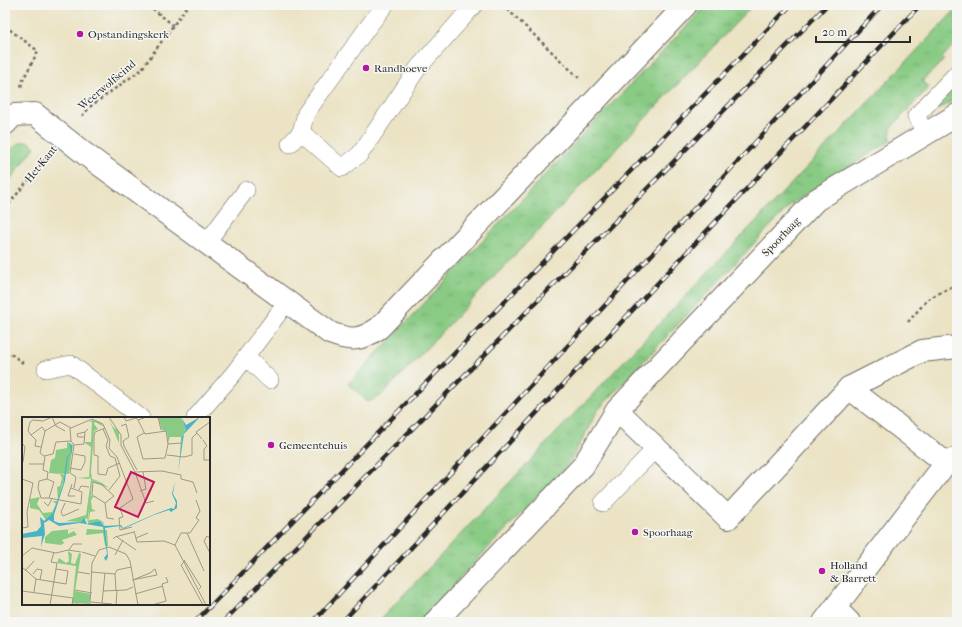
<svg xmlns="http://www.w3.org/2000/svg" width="962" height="627" viewBox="0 0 962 627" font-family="'IM FELL French Canon',serif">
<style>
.grass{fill:url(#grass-tufts);stroke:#5a7b58}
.park{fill:#89cb84;stroke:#5a7b58}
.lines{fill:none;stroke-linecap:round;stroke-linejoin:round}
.service-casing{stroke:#6e6b61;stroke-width:18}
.pedestrian-casing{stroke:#6e6b61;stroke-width:24}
.minor-casing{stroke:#6e6b61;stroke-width:24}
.path{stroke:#6e6b61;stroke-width:2.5;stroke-dasharray:3 3;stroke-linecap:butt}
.service{stroke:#fff;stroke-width:17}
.pedestrian{stroke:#fff;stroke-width:22}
.minor{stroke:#fff;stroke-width:22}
.rail-casing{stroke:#2b2b2b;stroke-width:4.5}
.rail{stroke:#f6f6f2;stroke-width:3;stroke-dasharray:9;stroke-linecap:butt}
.poi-dot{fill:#b5179e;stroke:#f6f6f2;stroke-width:1.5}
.labels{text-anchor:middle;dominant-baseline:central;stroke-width:3;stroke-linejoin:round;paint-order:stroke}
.poi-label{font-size:11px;fill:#2b2b2b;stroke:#f6f6f2;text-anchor:start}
.street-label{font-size:11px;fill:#2b2b2b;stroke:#f6f6f2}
.inset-road{fill:none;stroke:#9e9987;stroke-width:1}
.view{fill:#c2185b;fill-opacity:0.15;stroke:#c2185b;stroke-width:2}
.inset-edge{fill:none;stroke:#2b2b2b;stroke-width:2}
</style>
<defs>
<pattern id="grass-tufts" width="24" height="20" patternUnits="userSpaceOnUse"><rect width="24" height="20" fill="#89cb84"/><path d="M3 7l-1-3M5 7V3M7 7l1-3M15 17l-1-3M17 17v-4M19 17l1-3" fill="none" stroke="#76ae72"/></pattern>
</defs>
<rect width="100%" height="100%" fill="#f6f6f2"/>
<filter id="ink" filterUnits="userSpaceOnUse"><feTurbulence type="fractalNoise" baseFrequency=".025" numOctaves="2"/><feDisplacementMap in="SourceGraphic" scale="8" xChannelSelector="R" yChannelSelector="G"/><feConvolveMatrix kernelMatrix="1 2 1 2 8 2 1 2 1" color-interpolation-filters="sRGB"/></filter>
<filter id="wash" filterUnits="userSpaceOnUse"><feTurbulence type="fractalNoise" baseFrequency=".012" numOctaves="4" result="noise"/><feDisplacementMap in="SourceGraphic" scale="16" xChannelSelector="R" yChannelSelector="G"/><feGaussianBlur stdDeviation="0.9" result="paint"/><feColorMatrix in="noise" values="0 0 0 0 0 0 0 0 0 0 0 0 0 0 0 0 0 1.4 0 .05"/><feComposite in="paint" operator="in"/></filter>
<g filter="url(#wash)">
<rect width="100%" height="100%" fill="#ebe3c4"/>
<path class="grass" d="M707 5H753L381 396 368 402 348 384C468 258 586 129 707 5Z
M957 8V41L942 58 944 60 922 81 929 87 891 128 890 141 792 203 598 410 570 462 418 622H378Z
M957 85V98L927 116Z"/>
<path class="park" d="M23 142H29L35 147 7 184 5 182V157L17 144Z"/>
</g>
<g filter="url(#ink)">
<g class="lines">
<g class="service-casing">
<path id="service" d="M385 5 368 27 306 113 301 132 342 168 360 154 418 68 474 5
M926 134 916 116 957 73
M290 144 301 132
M207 242 246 190
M246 357 270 380
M46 369 71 364 141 418
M195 418 234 373 287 302
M603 503 656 448"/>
</g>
<g class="pedestrian-casing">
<path id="pedestrian" d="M849 388 946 463
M835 608 849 622
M824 622 946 463 957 458"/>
</g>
<g class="minor-casing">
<path id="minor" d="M5 124 14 115 35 114 85 154 330 333C351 341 360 341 379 328L686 5
M617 410 728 518 849 388 922 351 957 347
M435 622 583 466 617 410 816 200 957 115"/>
</g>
<path class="path" d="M148 5 173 25
M503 5 579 78
M5 26 38 51 23 80 21 87
M82 116 91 106 141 70 188 5
M5 209 46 158
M908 322 928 299 957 284
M11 354 23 363"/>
<use href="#service" class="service"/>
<use href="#pedestrian" class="pedestrian"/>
<use href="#minor" class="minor"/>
<g class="rail-casing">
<path id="rail" d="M195 622 791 5
M223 622 827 5
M313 622 882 5
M342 622 655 286 920 5"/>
</g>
<use href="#rail" class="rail"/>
</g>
</g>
<g class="poi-dot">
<circle cx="80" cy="34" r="4"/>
<circle cx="366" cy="68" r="4"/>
<circle cx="271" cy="445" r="4"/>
<circle cx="635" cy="532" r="4"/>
<circle cx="822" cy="571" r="4"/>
</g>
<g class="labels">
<g class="poi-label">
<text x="88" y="34">Opstandingskerk</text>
<text x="374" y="68">Randhoeve</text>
<text x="279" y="445">Gemeentehuis</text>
<text x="643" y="532">Spoorhaag</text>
<text x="830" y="565">Holland<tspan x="830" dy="13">&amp; Barrett</tspan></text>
</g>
<g class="street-label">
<text transform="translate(107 85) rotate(-40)">Weerwolfseind</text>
<text transform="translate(41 164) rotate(-51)">Het Kant</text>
<text transform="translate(781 237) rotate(-46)">Spoorhaag</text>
</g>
</g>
<g transform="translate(22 417)">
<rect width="188" height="188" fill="#ebe3c4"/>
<path d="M86 0 91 10 97 14V26L123 88ZM136 0 159 1 164 11 160 20 159 34 158 39 159 20H148L146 26 145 15 140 13ZM71 3 78 5 82 10 73 5 72 7 76 12 72 14 69 55 70 62 80 65 69 63 68 60 67 62 55 61 67 60 69 30 63 26V23V25H69L70 5H67ZM30 56H36L43 58 36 83 35 70 38 69 40 61 38 57ZM69 63 80 66 87 71 70 65 69 79 76 80H71L69 84 70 92 74 94 68 95 67 103 76 102 81 105 83 109 78 104 66 108 67 92 65 107V101L59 105 44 104 64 98ZM18 80 15 87 21 96 30 95 34 87 31 84H36L30 99 24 103 17 93 8 91V82ZM59 111 46 112V117L52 114 55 118 40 123 42 126 39 128 23 126V120L30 114ZM65 112 82 113 85 129 83 113H85L86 129H83L81 116 64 118ZM46 134 50 137 49 146 53 147 57 136 59 137 53 174 69 177 67 187 52 186 50 188 54 149 35 146 37 141 44 146 47 144Z" fill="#89cb84"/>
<path d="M45 25 51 28 47 57 27 56 29 43 33 41 34 33 45 31Z" fill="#89cb84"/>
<path d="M159 0 164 8 178 0 162 17 156 56 160 20 164 12ZM47 25 50 29V35L46 40 43 64 32 98V104L37 106 59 105 62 101 65 107 78 104 82 109 99 108 101 111 133 97 149 91 152 92 154 86 150 77 153 64 151 77 155 84 175 77 155 84V91L149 95 147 93 132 98 101 112 98 109 83 111 86 140 84 144 82 141 85 137 81 110 58 106 37 109 27 103 22 106 23 117 19 130 20 119 0 121V117L15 114 19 109 18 100 22 104 31 96 41 67 45 40 49 35Z" fill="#49b3c6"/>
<path class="inset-road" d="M87 0 99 18V28L113 55 124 86 132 84M102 0 104 4 114 1 116 3M136 0 139 13M122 1 116 3 123 17 144 14 146 27 143 41 121 42 115 20 122 16M38 5 49 11 70 2 81 7 88 23 87 31 95 40 111 82 98 91 101 100 97 101 98 113 110 110M38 5 23 14 18 36 23 40 21 53 26 55 25 62 32 65 27 81 59 87 60 75 49 71M99 9 104 7 107 20 101 24 102 29M48 11 49 24 52 28 48 56 54 60 52 71M83 11 73 15 72 20V38L76 39V57L84 58 86 51 98 46M81 12 86 23 84 29 88 39 93 41 98 59M23 14 20 10 9 18 6 14 8 5 11 3 21 4 30 0 34 9 43 14M9 18 14 23 13 29 19 30M63 20H56L55 17 63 15M180 22 174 15 188 5M181 23 185 29 182 32V43H188M0 26 3 30 1 45M146 27 159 26M52 28 62 27 63 15 66 12M102 29 115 53M145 38 162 40 170 38V21L175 16M22 39 31 37 34 25 49 24M7 47H22M48 51 59 53 63 45V39L52 37M113 55 140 54 159 58V62L171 65 175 76M0 62 11 66 5 95 6 110 0 111M25 62 17 64 16 71 19 81H27M71 65 79 67 92 79 83 86 70 78ZM50 67 46 79H53M57 73 59 69 67 70M87 73 98 59M118 74 124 72 121 55M174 83 178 94 174 101 177 103 168 116H165L182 154M22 85 26 89 30 82M43 86 39 95 41 99 57 92M83 86 85 101 92 102M112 114 115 125 142 124 153 128 184 188M95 120 114 133M114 121 126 116M188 121 185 119 182 124 188 136M91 122 93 120 112 115M153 128 159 116H165M47 133 51 127H60M60 135 73 139M93 138 101 123M0 139 10 131 34 136 46 133 59 135M162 143 179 170 177 172M163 144 159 148 181 188M0 150 14 162 44 167 46 154 34 152M3 154 12 144M56 155 68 157M69 155 93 157M11 157 15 152 20 153 18 163M93 157 95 153 109 150M93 157 94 174M113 162 128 156M110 163 135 158 133 152 128 156M53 173 70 176M0 174 51 181 50 188M81 174 104 173 111 170M12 175 14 162M113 177 141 169M69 185 90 187M80 186 83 156M53 187 66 188M28 188 35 146 29 145 32 135M68 188 70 146 77 133 87 130 104 137 108 144 116 188M94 188 95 174M130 188 144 184 140 167 146 165 144 160"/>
<path class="view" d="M109 55 132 65 116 100 93 90Z"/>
<rect width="188" height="188" class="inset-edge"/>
</g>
<rect width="962" height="627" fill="none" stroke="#f6f6f2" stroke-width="20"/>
<path d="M816 36v6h94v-6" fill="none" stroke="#2b2b2b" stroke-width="2"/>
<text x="822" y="36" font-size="12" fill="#2b2b2b" stroke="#f6f6f2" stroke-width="3" paint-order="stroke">20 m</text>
</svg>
